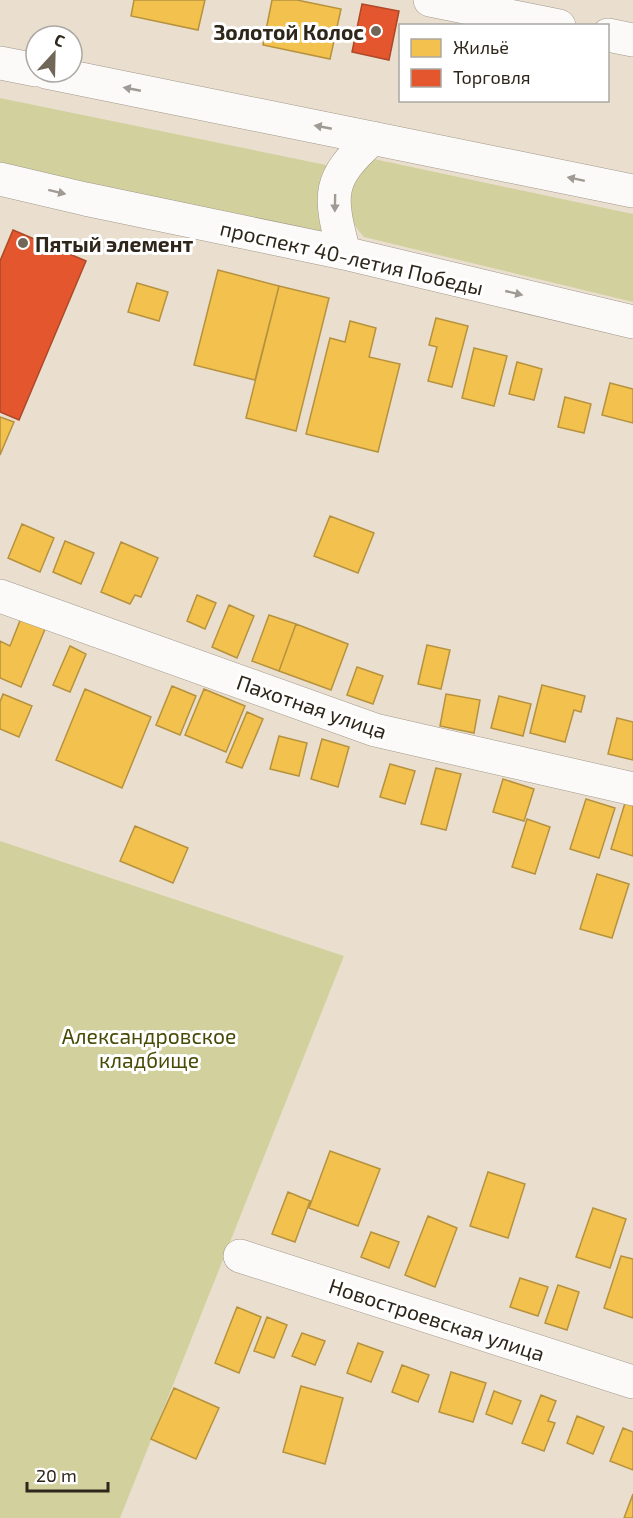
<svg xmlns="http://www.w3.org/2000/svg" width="633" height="1518" viewBox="0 0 633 1518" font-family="'Exo 2',sans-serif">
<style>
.green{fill:#d2d19e}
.homes{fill:#f2c14e;stroke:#b7923e;stroke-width:1.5}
.shops{fill:#e4572e;stroke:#ad4828;stroke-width:1.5}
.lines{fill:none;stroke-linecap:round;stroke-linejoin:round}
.minor-casing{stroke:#a0978a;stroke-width:34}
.major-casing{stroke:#a0978a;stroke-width:34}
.minor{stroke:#fcfaf8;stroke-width:33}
.major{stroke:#fcfaf8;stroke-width:33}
.oneway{fill:#9f9b94}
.poi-dot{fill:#706759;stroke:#fff;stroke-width:2}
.labels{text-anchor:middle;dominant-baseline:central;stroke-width:6;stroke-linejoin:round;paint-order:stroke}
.poi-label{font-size:21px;font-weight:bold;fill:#2e261a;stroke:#fff;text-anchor:end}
.street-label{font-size:21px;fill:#2e261a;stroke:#fff}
.park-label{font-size:21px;fill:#474b05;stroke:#fff}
</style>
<rect width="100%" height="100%" fill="#eadfce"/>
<path class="green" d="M0 98 341 168 327 243 0 171Z
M374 159 633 214V302L364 237C338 209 348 182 374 159Z
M0 841 344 956 120 1518H0Z"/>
<path class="homes" d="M134 0H205L198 30 131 16Z
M272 0H297L341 9 330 59 263 45Z
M218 270 279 286 255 380 194 365Z
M137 283 168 292 159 321 128 312Z
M279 286 329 298 296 431 246 418Z
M436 318 468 326 452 387 428 381 437 347 429 345Z
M350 321 376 328 369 357 400 364 378 452 306 434 330 338 345 342Z
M474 348 507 356 494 406 462 398Z
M517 362 542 369 534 400 509 394Z
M610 383 633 389V423L602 415Z
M565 397 591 404 584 433 558 427Z
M0 417 14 422 0 455Z
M330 516 374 533 358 573 314 556Z
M22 524 54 538 40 572 8 558Z
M65 541 94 553 81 584 53 572Z
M121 542 158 558 141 597 135 595 130 604 101 592Z
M197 595 216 603 205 629 187 621Z
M229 605 254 616 237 658 212 647Z
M23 613 48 622 21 687 0 678V641L10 646Z
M269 615 296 624 279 671 252 661Z
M296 624 348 644 331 690 279 671Z
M427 645 450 650 441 689 418 684Z
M70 646 86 654 70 692 53 685Z
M357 667 383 676 373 704 347 695Z
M542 685 585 696 581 712 574 710 565 742 530 733Z
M172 686 196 696 180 735 156 725Z
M85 689 151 717 122 788 56 760Z
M204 689 245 706 226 752 185 735Z
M3 694 32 706 19 737 0 729V702Z
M446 694 480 700 474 733 440 726Z
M499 696 531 704 523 736 491 728Z
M247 712 263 719 242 768 226 762Z
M617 718 633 722V760L608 754Z
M279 736 307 743 299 776 270 769Z
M322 739 349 747 338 787 311 779Z
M390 764 415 771 405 804 380 797Z
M436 768 461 774 446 830 421 824Z
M503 779 534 789 524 821 493 812Z
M586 799 615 808 599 858 570 849Z
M625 803 633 805V856L611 849Z
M527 819 550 827 535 874 512 867Z
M135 826 188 848 173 883 120 861Z
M597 874 629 884 612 938 580 929Z
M330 1151 380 1169 358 1226 309 1208Z
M488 1172 525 1184 508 1238 470 1226Z
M288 1192 310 1201 295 1242 272 1234Z
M593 1208 626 1219 610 1268 576 1257Z
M428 1216 457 1228 435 1287 405 1275Z
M371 1232 399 1242 389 1268 361 1257Z
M621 1256 633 1259V1318L604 1308Z
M520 1278 548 1287 538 1316 510 1307Z
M558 1285 579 1292 567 1330 545 1323Z
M237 1307 261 1317 239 1373 215 1363Z
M267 1317 287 1325 274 1358 254 1351Z
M302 1333 325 1341 315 1365 292 1356Z
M358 1343 383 1352 371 1382 347 1373Z
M402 1365 429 1375 418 1402 392 1392Z
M451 1372 486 1383 473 1422 439 1412Z
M301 1386 343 1398 325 1464 283 1452Z
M174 1388 219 1408 196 1459 151 1439Z
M494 1391 521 1401 512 1424 486 1414Z
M541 1395 556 1401 548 1421 555 1423 544 1451 522 1443Z
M577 1416 604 1427 593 1454 567 1443Z
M623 1428 633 1432V1470L610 1461Z
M633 1494V1518H624Z"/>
<path class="shops" d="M362 4 399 11 389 60 352 52Z
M13 230 86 261 19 420 0 412V261Z"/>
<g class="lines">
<g class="minor-casing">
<path id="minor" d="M430 0 559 26
M608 35 633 40
M0 596 375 730 633 789
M240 1256 633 1382"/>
</g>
<g class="major-casing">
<path id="major" d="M0 63 36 70
M46 72 633 191
M0 179 85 199 344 253 633 322
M344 253C329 194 326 180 373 138"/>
</g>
<use href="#minor" class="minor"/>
<use href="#major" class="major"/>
</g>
<defs><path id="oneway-solid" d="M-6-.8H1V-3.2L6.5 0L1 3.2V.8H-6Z" transform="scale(1.5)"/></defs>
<g class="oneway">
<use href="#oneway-solid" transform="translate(132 89) rotate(-169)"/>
<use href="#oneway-solid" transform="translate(323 127) rotate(-169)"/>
<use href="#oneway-solid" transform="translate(576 179) rotate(-168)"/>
<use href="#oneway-solid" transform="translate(57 192) rotate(14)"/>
<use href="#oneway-solid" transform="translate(335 203) rotate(91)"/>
<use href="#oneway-solid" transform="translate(514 293) rotate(13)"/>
</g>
<g class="poi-dot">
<circle cx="376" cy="31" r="6"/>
<circle cx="23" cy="243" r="6"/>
</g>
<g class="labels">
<g class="poi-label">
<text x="364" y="31">Золотой Колос</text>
<text x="35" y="243" text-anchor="start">Пятый элемент</text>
</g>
<g class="street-label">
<text transform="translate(352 257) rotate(13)">проспект 40-летия Победы</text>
<text transform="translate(312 706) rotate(19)">Пахотная улица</text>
<text transform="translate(437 1319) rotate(18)">Новостроевская улица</text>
</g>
<g class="park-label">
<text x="149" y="1035">Александровское<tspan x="149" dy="24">кладбище</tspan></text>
</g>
</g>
<rect x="399" y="24" width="210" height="78" fill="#ffffff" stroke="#aba8a3" stroke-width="1.5"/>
<rect x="411" y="39" width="30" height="18" fill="#f2c14e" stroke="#aba8a3" stroke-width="1.5"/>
<text x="453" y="54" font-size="18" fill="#2e261a">Жильё</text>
<rect x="411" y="69" width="30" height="18" fill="#e4572e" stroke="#aba8a3" stroke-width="1.5"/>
<text x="453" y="84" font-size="18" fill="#2e261a">Торговля</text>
<g transform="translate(54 54) rotate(22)"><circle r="28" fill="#ffffff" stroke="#aba8a3" stroke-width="1.5"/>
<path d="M0-4.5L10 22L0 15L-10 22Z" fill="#706759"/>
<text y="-9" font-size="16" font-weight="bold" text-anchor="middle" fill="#2e261a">С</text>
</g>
<path d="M27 1482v9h81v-9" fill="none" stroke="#2e261a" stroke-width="3"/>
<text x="36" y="1482" font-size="18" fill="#2e261a" stroke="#ffffff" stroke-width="4.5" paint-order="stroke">20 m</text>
</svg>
